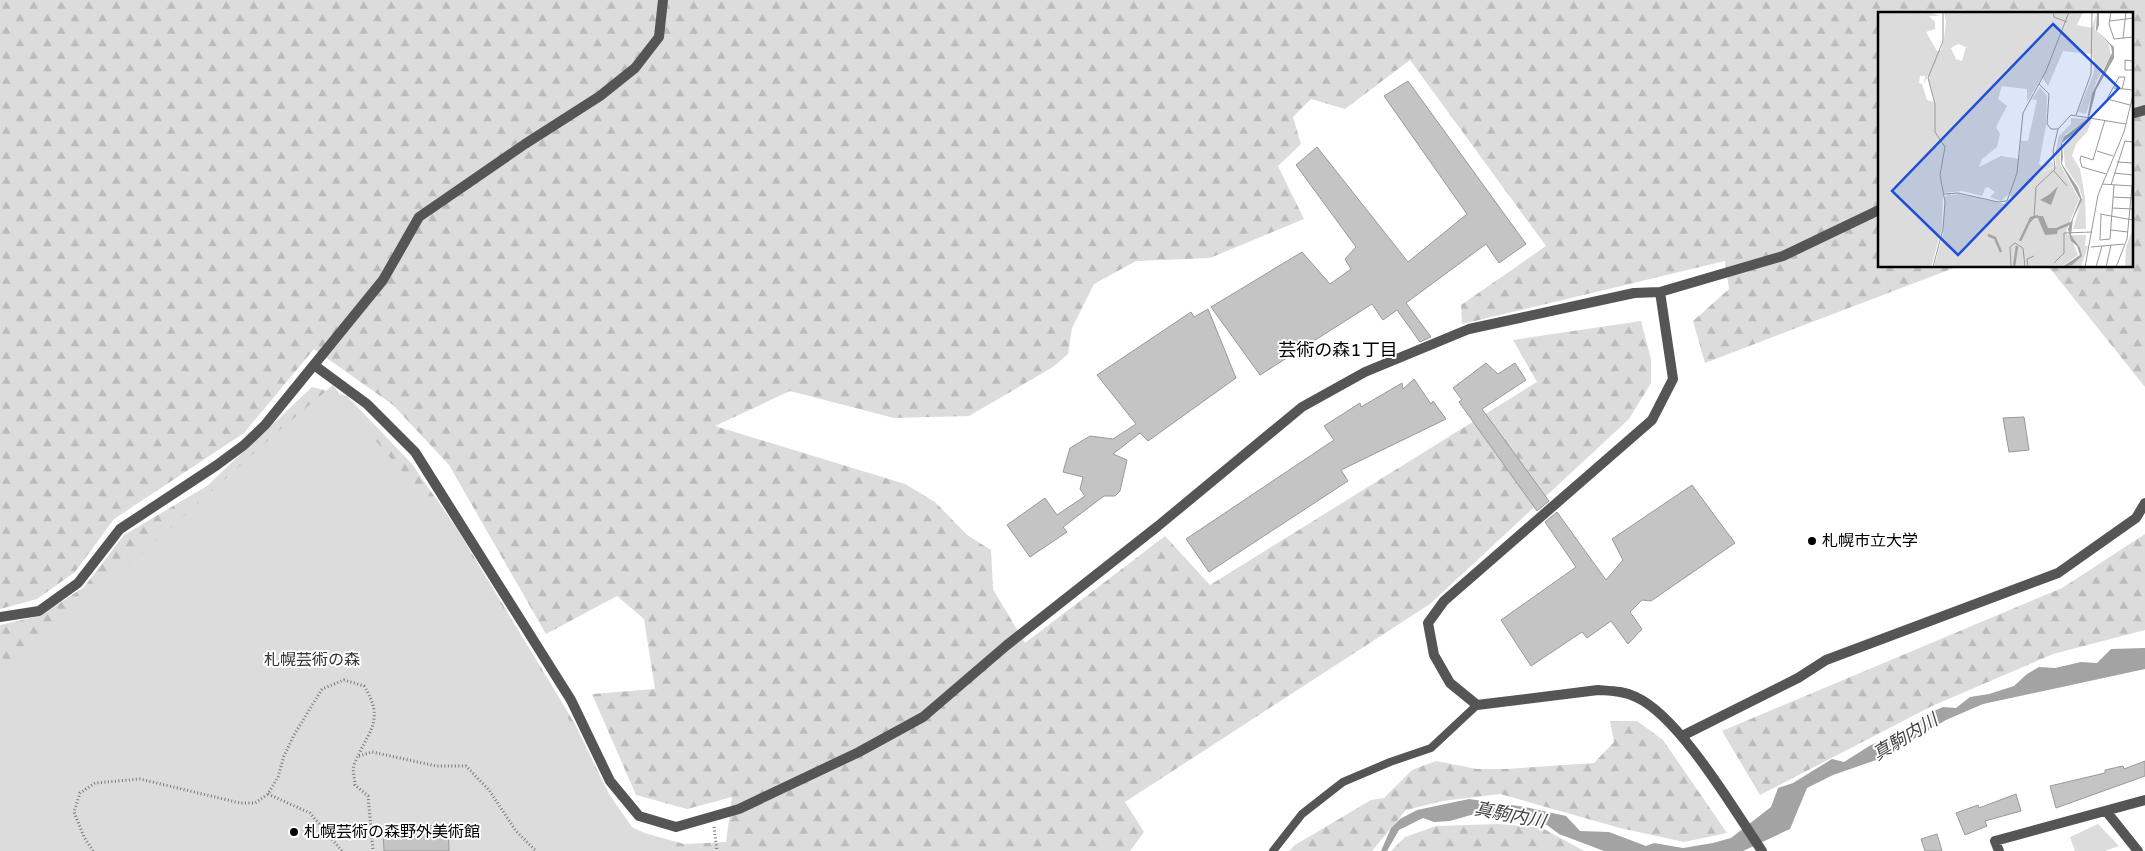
<svg xmlns="http://www.w3.org/2000/svg" width="2145" height="851" viewBox="0 0 2145 851" font-family="'Varela Round','Noto Sans JP',sans-serif">
<style>
.forest{fill:url(#forest-firs)}
.green{fill:#dcdcdc}
.water{fill:#a3a3a3}
.building{fill:#c4c4c4;stroke:#999}
.lines{fill:none;stroke-linecap:round;stroke-linejoin:round}
.path{stroke:#777;stroke-width:3;stroke-dasharray:1 2.5;stroke-linecap:butt}
.lane{stroke:#555;stroke-width:8}
.street{stroke:#555;stroke-width:10}
.poi-dot{fill:#000;stroke:#fff;stroke-width:2}
.labels{text-anchor:middle;dominant-baseline:central;stroke-width:4;stroke-linejoin:round;paint-order:stroke}
.poi-label{font-size:16px;fill:#000;stroke:#fff;text-anchor:start}
.park-label{font-size:16px;fill:#333;stroke:#fff}
.neighbourhood-label{font-size:18px;fill:#000;stroke:#fff}
.water-label{font-size:18px;font-style:italic;fill:#444;stroke:#fff}
.inset-river{fill:none;stroke:#a3a3a3;stroke-width:2.5}
.inset-road{fill:none;stroke:#999;stroke-width:1}
.view{fill:#1d4ed8;fill-opacity:0.15;stroke:#1d4ed8;stroke-width:2.5}
.inset-edge{fill:none;stroke:#000;stroke-width:2.5}
</style>
<defs>
<pattern id="forest-firs" width="22" height="20" patternUnits="userSpaceOnUse" patternTransform="scale(1.25)"><rect width="22" height="20" fill="#dcdcdc"/><path d="M5 1l3.5 6h-7zM16 11l3.5 6h-7z" fill="#bbb"/></pattern>
</defs>
<rect width="100%" height="100%" fill="#fff"/>
<path class="forest" d="M0 0H2145V387L2048 266H2131V14H1879V266H1959L1705 363 1693 321 1729 289 1725 261 1462 324 1461 305 1546 246 1410 60 1345 109 1311 99 1293 117 1301 144 1278 166 1304 219 1210 258 1136 261 1094 284 1072 328 1068 354 1053 367 969 416 894 418 790 391 715 426 905 484 935 502 967 535 991 550 993 589 1025 643 1165 536 1210 585 1537 382 1513 340 1641 321 1651 359V383L1629 419 1430 604 1125 802 1144 832 1130 851H0V625L40 616 84 587 124 535 207 486 312 387 347 396 412 464 457 529 575 724 616 809 630 829 684 844 726 842 732 797 687 809 636 795 592 694 655 689 644 619 617 596 546 634 449 465 393 405 314 349 244 433 114 519 75 572 37 599 0 609Z
M2145 534V630L2053 654 1932 706 1760 795 1722 731 2062 588Z
M1610 721H1637L1663 740 1727 833 1684 842 1620 828 1500 794 1443 801 1406 810 1372 851H1289L1295 845 1371 800 1384 798 1412 770 1436 761 1477 769H1506L1594 763 1614 742Z
M1499 824 1542 828 1584 851H1391L1405 837 1436 826Z"/>
<path class="green" d="M333 385 374 439 462 540 553 691 611 797 632 827 680 851H0V672L68 620 274 435Z
M2098 824 2119 846 2105 851H2075L2070 837Z"/>
<path class="water" d="M2145 648V669L1983 704 1946 720 1879 759 1833 775 1807 788 1790 829 1743 851H1604L1559 834 1547 825H1532L1511 817 1471 815 1450 821 1434 822 1423 818 1399 830 1387 851H1381L1391 828 1400 819 1417 810 1469 799 1525 807 1566 816 1580 831 1609 832 1646 846 1654 843 1683 848 1713 843 1731 838 1771 807 1778 788 1793 783 1832 759 1844 762 1871 745 1904 732 1929 713 1943 707 1956 708 1970 697 1989 694 2014 686 2027 674 2039 667 2055 668 2081 662 2097 663 2111 649Z"/>
<path class="building" d="M1408 81 1526 244 1499 263 1486 244 1406 303 1431 337 1420 342 1397 310 1383 320 1372 304 1260 375 1211 307 1302 252 1330 284 1351 269 1345 259 1356 247 1296 165 1317 147 1408 262 1467 214 1384 96Z
M1208 309 1236 378 1148 441 1140 433 1113 454 1127 460 1120 491 1115 496H1104L1063 527 1067 532 1030 557 1007 525 1045 498 1057 515 1085 496 1080 489 1083 477 1063 472 1070 448 1090 436 1113 439 1136 424 1097 375 1191 312 1194 317Z
M1486 363 1498 374 1515 363 1526 380 1482 409 1549 501 1537 511 1459 402 1462 400 1453 388Z
M1414 379 1431 404 1433 401 1446 419 1341 470 1348 481 1209 572 1186 539 1334 440 1324 426 1360 403 1361 407 1402 383 1403 389Z
M2024 417 2029 450 2009 452 2003 418Z
M1692 485 1735 543 1651 601 1642 600 1630 612 1642 629 1628 644 1611 621 1587 638 1582 632 1531 666 1501 620 1576 567 1545 522 1557 512 1606 580 1623 560 1612 539Z
M2145 761V776L2056 808 2050 786 2105 773V770L2123 766 2124 769Z
M2016 794 2021 811 1985 821 1987 826 1965 835 1956 813 1978 805 1979 808Z
M448 825 449 851H384L383 827Z
M1937 834 1942 851H1925L1921 839Z"/>
<g class="lines">
<path class="path" d="M359 756 372 752 436 766H466L489 790 516 831 536 851
M268 794 310 813 342 851
M714 827 717 851
M93 851 84 837 74 812 80 793 95 783 140 779 240 803H255L268 794 278 777 284 756 294 735 322 689 344 680 364 686C387 722 366 733 354 765 352 771 355 779 355 785L368 796 373 851"/>
<path class="lane" d="M1273 851 1302 814 1343 782 1390 762 1431 748 1477 705"/>
<path class="street" d="M2131 114 2145 110
M1660 292 1673 379 1652 420 1444 601 1428 623 1434 655 1450 683 1477 705 1598 690C1611 691 1624 691 1636 697 1680 717 1734 810 1762 851
M314 365 367 404 415 452 571 700 610 781 639 816 676 827 739 809 859 752 923 717 1007 645 1158 526 1302 407 1365 372 1469 329 1634 293 1660 292 1783 256 1879 210
M0 617 39 611 78 583 120 529 217 465 244 445 265 425 383 280 419 217 525 144 600 96 635 68 659 37 663 0
M1682 736 1798 678 1826 660 2058 573 2136 518 2145 503
M2106 811 2138 851
M1999 851 1995 841 2145 800"/>
</g>
<g class="poi-dot">
<circle cx="1812" cy="541" r="5"/>
<circle cx="294" cy="832" r="5"/>
</g>
<g class="labels">
<g class="poi-label">
<text x="1822" y="541">札幌市立大学</text>
<text x="304" y="832">札幌芸術の森野外美術館</text>
</g>
<g class="park-label">
<text x="312" y="660">札幌芸術の森</text>
</g>
<g class="neighbourhood-label">
<text x="1338" y="350">芸術の森1丁目</text>
</g>
<g class="water-label">
<text transform="translate(1905 737) rotate(-31)">真駒内川</text>
<text transform="translate(1510 815) rotate(11)">真駒内川</text>
</g>
</g>
<g transform="translate(1878 12)">
<rect width="255" height="255" fill="#fff"/>
<path d="M0 0H50L62 4H51L57 10V17L48 20 59 39 63 38 66 27 68 10 66 0H205L199 13 214 16 218 2 217 17 231 33 233 44 219 68 208 102 200 100 215 63 217 52 213 42 185 39 170 74 164 65 149 90V77L124 74 120 87 129 94 118 115 122 122 119 135 104 147 101 155 123 144 141 147 143 129H150L159 88 154 87 162 75 169 84 168 113 161 152 165 155 174 149 176 154 158 163 154 189 111 255H56L65 222 67 184 81 182 126 192 134 186 131 182 123 189 112 185 117 180 110 175 107 176 104 184 84 179 65 181 64 216 53 255H0ZM80 32 88 35 84 49 78 47 73 36ZM50 63 51 71 57 90 49 88 44 72 41 71 42 64H47L46 72ZM193 106 209 107 188 122 183 131 182 152 201 187 189 217H185L177 142 181 124 193 112ZM211 107 214 108 209 120 198 132 194 144 202 157 207 185 208 217H195L204 186 201 175 187 154 185 133ZM255 216V255H247L248 235ZM191 222 200 243 183 255H175L185 245 186 225ZM193 223H208L207 234H210L203 255H189L204 243Z" fill="#dcdcdc" fill-rule="evenodd"/>
<path d="M180 153 179 158 193 173 194 183 188 206 190 237 186 247 175 255H63L69 182 126 192 153 187 158 163Z" fill="#dcdcdc"/>
<path d="M219 0H221V13L219 19 236 35V46L218 78 210 110 184 131 185 145 184 152 200 176 204 188 195 207 193 223 202 236 204 244 194 253 184 255 202 243 199 234 193 229 190 217 202 187 183 152V132L186 125 209 107 214 82 234 41 233 34 218 18ZM180 174 173 193 162 188 172 182ZM159 204H165L170 216H180L179 222 167 223Z" fill="#a3a3a3"/>
<path class="inset-river" d="M179 217 193 211M110 223 117 226 123 240M142 229 153 206 160 204M136 255 139 234"/>
<path class="inset-road" d="M175 0 176 5 189 10M233 0 231 12 236 27 255 25M232 9 255 6M245 26 248 0M255 49 247 48V58H255M161 72 171 82 169 112 173 117H180L193 103 248 112M236 76 255 78M244 77 247 65H241L229 87 252 93M198 103 213 62 214 0M227 108 215 148 203 144 202 148 204 155 228 162M219 139 235 144M239 150 255 151M176 159 189 174M236 161 255 163M224 172 254 174M233 173 247 129 255 130M66 182 80 181 120 190 129 189 139 161 145 101 168 59 191 0M235 185 255 186M234 196 255 197M222 202 255 208M223 203 222 228 232 227 236 173M151 211 156 206 158 175 177 157 175 139 180 117M233 218 250 220M213 235 246 232M176 251 186 241V221L214 220M55 255 65 217 67 190 62 163 67 135 57 120V92L50 66 65 29V0M133 255 132 235 137 231 145 236 147 255M150 255 149 247 156 244M207 255 220 183 246 120 255 83M218 255 224 234M228 255 233 233M238 255 249 227 255 164"/>
<path class="view" d="M175 12 241 76 80 243 14 179Z"/>
<rect width="255" height="255" class="inset-edge"/>
</g>
</svg>
